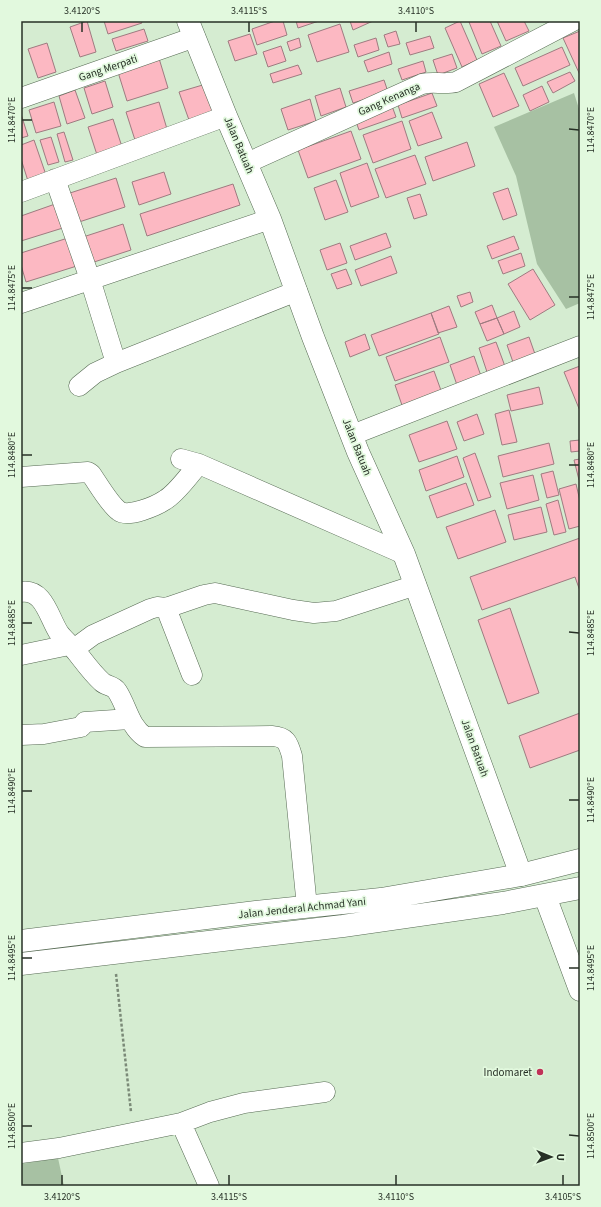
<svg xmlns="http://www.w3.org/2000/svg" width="601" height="1207" viewBox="0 0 601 1207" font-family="'Source Sans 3',sans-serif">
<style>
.green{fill:#a7c1a3}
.building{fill:#fcb8c2;stroke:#9e7b80}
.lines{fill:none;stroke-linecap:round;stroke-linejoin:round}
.minor-casing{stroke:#566a53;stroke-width:21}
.tertiary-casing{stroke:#566a53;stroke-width:23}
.secondary-casing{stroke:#566a53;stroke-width:23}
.trunk-casing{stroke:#566a53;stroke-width:23}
.path{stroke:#7b8a78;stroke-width:2.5;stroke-dasharray:3 2;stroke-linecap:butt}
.minor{stroke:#fff;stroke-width:20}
.tertiary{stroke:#fff;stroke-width:22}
.secondary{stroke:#fff;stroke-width:22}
.trunk{stroke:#fff;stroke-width:22}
.ticks{fill:none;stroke:#273026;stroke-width:1.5}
.poi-dot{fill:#c03158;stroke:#e2f9de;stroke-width:1.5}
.labels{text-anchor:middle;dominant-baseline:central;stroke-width:3.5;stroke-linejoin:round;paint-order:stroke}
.street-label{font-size:11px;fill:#273026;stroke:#e2f9de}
.poi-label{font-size:11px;fill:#273026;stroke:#e2f9de;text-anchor:end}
.neatline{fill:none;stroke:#273026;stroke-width:1.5}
.ticks-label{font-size:10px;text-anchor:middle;fill:#273026}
</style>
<rect width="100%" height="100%" fill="#d5ecd1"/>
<path class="green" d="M574 93 580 112V303L566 309 537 264 516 176 494 127Z
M58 1158 64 1186H21V1164Z"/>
<path class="building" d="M87 21 96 52 80 57 70 27Z
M104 21H141L142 23 108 34Z
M275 21H283L287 35 257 45 252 29Z
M296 21H319L298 28Z
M350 21H373L353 30Z
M460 21 477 60 462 67 445 28Z
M471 21H490L501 46 482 54 469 22Z
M497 21H524L529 31 506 41Z
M340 24 349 52 317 62 308 35Z
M144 29 148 41 116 51 112 39Z
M396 31 400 44 388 47 384 35Z
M580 31V75L563 38Z
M250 34 257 54 235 61 228 41Z
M430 36 434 48 410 55 406 43Z
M299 38 301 47 290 51 287 42Z
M376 38 379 50 358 57 354 45Z
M47 43 56 72 38 78 28 49Z
M281 46 286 61 268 67 263 52Z
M562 47 570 65 523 86 515 68Z
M389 52 392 64 368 72 364 61Z
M452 54 457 68 438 75 433 60Z
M158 55 168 88 127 101 117 69Z
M423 61 426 72 402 80 398 69Z
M298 65 302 74 273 83 270 74Z
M570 72 575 81 553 93 547 82Z
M504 73 519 106 493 117 479 84Z
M384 80 388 92 353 103 349 91Z
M105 81 113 107 92 114 84 88Z
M206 84 215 111 189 120 179 92Z
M542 86 549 102 530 111 523 95Z
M340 88 346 107 321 116 315 96Z
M75 90 85 118 67 124 59 96Z
M432 93 437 106 402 118 398 105Z
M310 99 316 121 288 130 281 109Z
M54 102 61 126 36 133 29 110Z
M159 102 167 129 135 140 126 112Z
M392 106 396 117 359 130 355 119Z
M432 112 442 138 418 146 409 121Z
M21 114 28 136 21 138Z
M113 119 123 150 98 158 88 127Z
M402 121 411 149 373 163 363 135Z
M351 131 361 159 308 178 298 150Z
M64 132 73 160 65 162 57 134Z
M51 137 59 162 48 165 40 140Z
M34 140 46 175 28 181 21 159V145Z
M467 142 475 166 433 181 425 157Z
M415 155 426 184 386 198 375 169Z
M367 163 379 197 351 207 340 173Z
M164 172 171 194 139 205 132 182Z
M116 178 125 207 76 223 67 194Z
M336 180 348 212 325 220 314 188Z
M233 184 240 205 147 236 140 214Z
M508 188 517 215 503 220 493 193Z
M420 194 427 215 414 219 407 198Z
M58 203 66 227 21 241V216Z
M123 224 131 250 91 263 83 237Z
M386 233 391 247 355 260 350 246Z
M514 236 519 249 492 259 487 246Z
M71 237 80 265 26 282 21 265V253Z
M340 243 347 263 327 270 320 250Z
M521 253 525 266 503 274 498 261Z
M391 256 397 273 361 286 355 270Z
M346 269 352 284 337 289 331 274Z
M533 269 555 305 530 320 508 284Z
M470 292 473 302 461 307 457 296Z
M492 305 497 318 480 324 475 312Z
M449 306 457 327 438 333 431 313Z
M514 311 520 327 504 334 497 318Z
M431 313 439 334 379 356 371 335Z
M497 318 504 334 487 341 480 324Z
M365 334 370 349 350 357 345 342Z
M440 337 449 362 395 381 386 357Z
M529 337 536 357 514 365 507 345Z
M496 342 506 369 488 375 479 348Z
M474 356 482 379 458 388 450 365Z
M580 366V411L564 372Z
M434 371 443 396 404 411 395 385Z
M539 387 543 404 511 411 507 395Z
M509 410 517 442 502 445 495 414Z
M477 414 484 434 464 441 457 422Z
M447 421 457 449 419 462 409 435Z
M580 440V451L571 452 570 441Z
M549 443 554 464 503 477 498 456Z
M475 453 491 497 478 501 463 458Z
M457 456 464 477 426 491 419 470Z
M580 459V480H579L574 460Z
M553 471 559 495 547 498 541 474Z
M533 475 539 500 507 509 500 483Z
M466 483 474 505 437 518 429 496Z
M576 484 580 501V526L569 529 559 489Z
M558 500 566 532 554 535 546 504Z
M541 507 547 532 514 540 508 515Z
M495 510 506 542 458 559 446 527Z
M580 538V591L575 577 482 610 470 577Z
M510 608 539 693 508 704 478 620Z
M580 713V750L530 768 519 736Z"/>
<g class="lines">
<g class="minor-casing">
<path id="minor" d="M21 98 195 37
M247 163 422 84C433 81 444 85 456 82L573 21
M55 179 90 279 116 363
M21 192 226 116
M21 303 270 219
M79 386 95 373 116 363 297 291
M352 435 580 346
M181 459 199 464
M21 477 88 472 91 474C98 484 110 505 119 511 128 518 156 506 165 500 177 493 189 475 199 464L404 554
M21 592C44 588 49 618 59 633 65 641 72 646 78 654 85 663 93 674 102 682 106 686 113 685 117 691 127 706 129 726 145 737L272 736C286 737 288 742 292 756L307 907
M166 608 192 675
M74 649 93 635 150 609 157 607 166 608 204 595 215 593 293 610 314 613 336 611 416 585
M21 655 69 645
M21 735 44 734 81 727 85 722 130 719
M21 1153 59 1148 181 1123
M209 1186 181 1123 210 1112 244 1103 325 1092"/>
</g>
<g class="tertiary-casing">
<path id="tertiary" d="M188 21 226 116 270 219 313 337 358 452 404 554 521 875"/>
</g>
<g class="secondary-casing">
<path id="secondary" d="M545 896 580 990"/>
</g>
<g class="trunk-casing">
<path id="trunk" d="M21 941 256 912 381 899 521 875 580 860
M21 964 343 926 503 903 580 888"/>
</g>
<path class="path" d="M116 974 131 1112"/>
<use href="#minor" class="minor"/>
<use href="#tertiary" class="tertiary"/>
<use href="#secondary" class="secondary"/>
<use href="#trunk" class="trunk"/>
</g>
<path class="ticks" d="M82 32V22M249 32V22M416 32V22M22 120H32M569 129 579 130M22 288H32M569 297H579M22 455H32M569 465H579M22 623H32M569 632 579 633M22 791H32M569 800H579M22 958H32M569 968H579M22 1126H32M569 1135 579 1136M62 1185V1175M229 1185V1175M396 1185V1175M563 1185V1175"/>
<circle class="poi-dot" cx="540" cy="1072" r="4"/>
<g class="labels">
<g class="street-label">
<text transform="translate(108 68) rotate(-19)">Gang Merpati</text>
<text transform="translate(389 99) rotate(-24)">Gang Kenanga</text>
<text transform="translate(239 145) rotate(67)">Jalan Batuah</text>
<text transform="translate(357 447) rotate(68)">Jalan Batuah</text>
<text transform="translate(475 748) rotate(70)">Jalan Batuah</text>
<text transform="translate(302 908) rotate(-6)">Jalan Jenderal Achmad Yani</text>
</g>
<g class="poi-label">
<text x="532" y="1072">Indomaret</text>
</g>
</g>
<rect width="601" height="1207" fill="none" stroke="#e2f9de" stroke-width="44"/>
<g transform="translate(551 1157) rotate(91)" stroke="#e2f9de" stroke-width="3" paint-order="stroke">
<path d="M0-3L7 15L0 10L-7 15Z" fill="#273026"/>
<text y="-6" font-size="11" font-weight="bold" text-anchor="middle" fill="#273026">U</text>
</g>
<rect x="22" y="22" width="557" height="1163" class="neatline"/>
<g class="ticks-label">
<text x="82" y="14">3.4120°S</text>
<text x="249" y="14">3.4115°S</text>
<text x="416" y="14">3.4110°S</text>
<text transform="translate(11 120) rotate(-90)" y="4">114.8470°E</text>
<text transform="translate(590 130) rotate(-90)" y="4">114.8470°E</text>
<text transform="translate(11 288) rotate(-90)" y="4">114.8475°E</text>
<text transform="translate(590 297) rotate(-90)" y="4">114.8475°E</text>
<text transform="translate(11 455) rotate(-90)" y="4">114.8480°E</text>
<text transform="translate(590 465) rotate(-90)" y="4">114.8480°E</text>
<text transform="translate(11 623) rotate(-90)" y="4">114.8485°E</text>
<text transform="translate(590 633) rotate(-90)" y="4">114.8485°E</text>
<text transform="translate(11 791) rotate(-90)" y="4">114.8490°E</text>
<text transform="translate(590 800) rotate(-90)" y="4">114.8490°E</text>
<text transform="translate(11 958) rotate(-90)" y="4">114.8495°E</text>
<text transform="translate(590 968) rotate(-90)" y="4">114.8495°E</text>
<text transform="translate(11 1126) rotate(-90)" y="4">114.8500°E</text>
<text transform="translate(590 1136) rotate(-90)" y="4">114.8500°E</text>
<text x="62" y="1200">3.4120°S</text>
<text x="229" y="1200">3.4115°S</text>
<text x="396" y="1200">3.4110°S</text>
<text x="563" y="1200">3.4105°S</text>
</g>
</svg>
